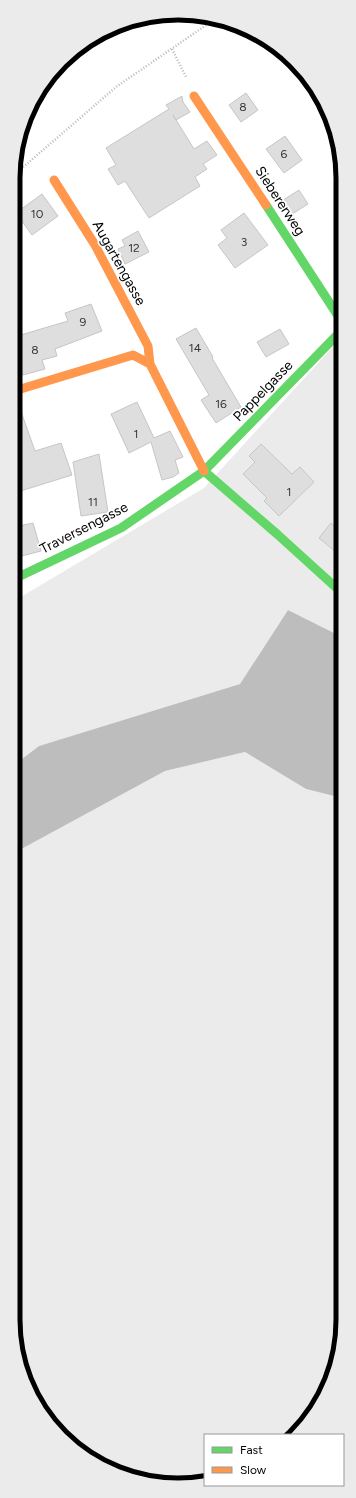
<svg xmlns="http://www.w3.org/2000/svg" width="356" height="1498" viewBox="0 0 356 1498" font-family="Figtree,sans-serif">
<style>
.green{fill:#ebebeb}
.water{fill:#bdbdbd}
.building{fill:#dedede;stroke:#c6c6c6}
.lines{fill:none;stroke-linecap:round;stroke-linejoin:round}
.path{stroke:#b9b9b9;stroke-width:2.5;stroke-dasharray:1 2;stroke-linecap:butt}
.fast{stroke:#63d668;stroke-width:9}
.slow{stroke:#ff974d;stroke-width:9}
.labels{text-anchor:middle;dominant-baseline:central;stroke-width:3.5;stroke-linejoin:round;paint-order:stroke}
.number-label{font-size:12px;fill:#383838}
.street-label{font-size:14px;fill:#000;stroke:#fff}
.rim{fill:none;stroke:#000;stroke-width:5}
</style>
<rect width="100%" height="100%" fill="#fff"/>
<path class="green" d="M342 337V637L288 610 240 684 39 746 14 765V601L204 488Z
M245 752 306 789 342 798V1342L321 1402 292 1435H205V1481L167 1485 105 1468 54 1429 25 1383 13 1320 14 853 165 771Z"/>
<path class="water" d="M288 610 342 637V798L306 789 245 752 165 771 14 853V765L39 746 240 684Z"/>
<path class="building" d="M246 93 258 110 241 122 229 105Z
M182 96 183 102 190 112 176 120 173 115 194 149 207 141 217 155 203 164 207 169 195 177 200 186 149 218 125 181 118 185 108 169 116 165 106 148 169 109 166 105Z
M285 136 302 160 284 173 266 149Z
M299 190 308 204 289 216 280 202Z
M42 194 58 216 32 235 16 213Z
M244 213 268 245 235 268 218 245 227 238 221 230Z
M138 231 149 252 125 264 118 249 125 246 122 240Z
M91 304 102 331 55 349 57 356 42 360 45 369 23 375 14 345V337L68 321 65 313Z
M196 328 213 357 212 358 241 407 216 423 201 400 209 395 176 339Z
M280 329 289 344 266 357 257 342Z
M137 402 154 438 170 431 183 457 175 460 179 473 173 477 162 480 151 442 129 453 111 414Z
M14 403H18L35 451 61 443 72 475 14 493Z
M261 444 292 474 300 467 314 482 279 516 264 501 267 498 243 474 255 462 249 456Z
M99 454 108 512 81 516 73 462Z
M33 523 41 551 14 558V527Z
M331 523 342 532V557L319 538Z"/>
<g class="lines">
<path class="path" d="M172 49 186 77
M14 175 116 87 215 19
M167 1485 205 1473"/>
<path class="fast" d="M266 205 342 322
M204 471 277 534 342 593
M14 579 121 528 204 471 342 330"/>
<path class="slow" d="M194 96 266 205
M54 180 95 245 148 346 150 364
M14 391 133 355 150 364 204 471"/>
</g>
<g class="labels">
<g class="number-label">
<text x="243" y="107">8</text>
<text x="284" y="154">6</text>
<text x="37" y="214">10</text>
<text x="244" y="242">3</text>
<text x="134" y="248">12</text>
<text x="83" y="322">9</text>
<text x="195" y="348">14</text>
<text x="35" y="350">8</text>
<text x="221" y="404">16</text>
<text x="136" y="434">1</text>
<text x="289" y="492">1</text>
<text x="93" y="502">11</text>
</g>
<g class="street-label">
<text transform="translate(280 201) rotate(57)">Siebererweg</text>
<text transform="translate(119 263) rotate(61)">Augartengasse</text>
<text transform="translate(263 391) rotate(-46)">Pappelgasse</text>
<text transform="translate(84 528) rotate(-27)">Traversengasse</text>
</g>
</g>
<path d="M0 0H356V1498H0ZM178 20H178A158 158 0 0 1 336 178V1320A158 158 0 0 1 178 1478H178A158 158 0 0 1 20 1320V178A158 158 0 0 1 178 20Z" fill="#ebebeb" fill-rule="evenodd"/>
<path class="rim" d="M178 20H178A158 158 0 0 1 336 178V1320A158 158 0 0 1 178 1478H178A158 158 0 0 1 20 1320V178A158 158 0 0 1 178 20Z"/>
<rect x="204" y="1434" width="140" height="52" fill="#ffffff" stroke="#999999"/>
<rect x="212" y="1447" width="20" height="6" fill="#63d668" stroke="#999999"/>
<text x="240" y="1454" font-size="12" fill="#000000">Fast</text>
<rect x="212" y="1467" width="20" height="6" fill="#ff974d" stroke="#999999"/>
<text x="240" y="1474" font-size="12" fill="#000000">Slow</text>
</svg>
